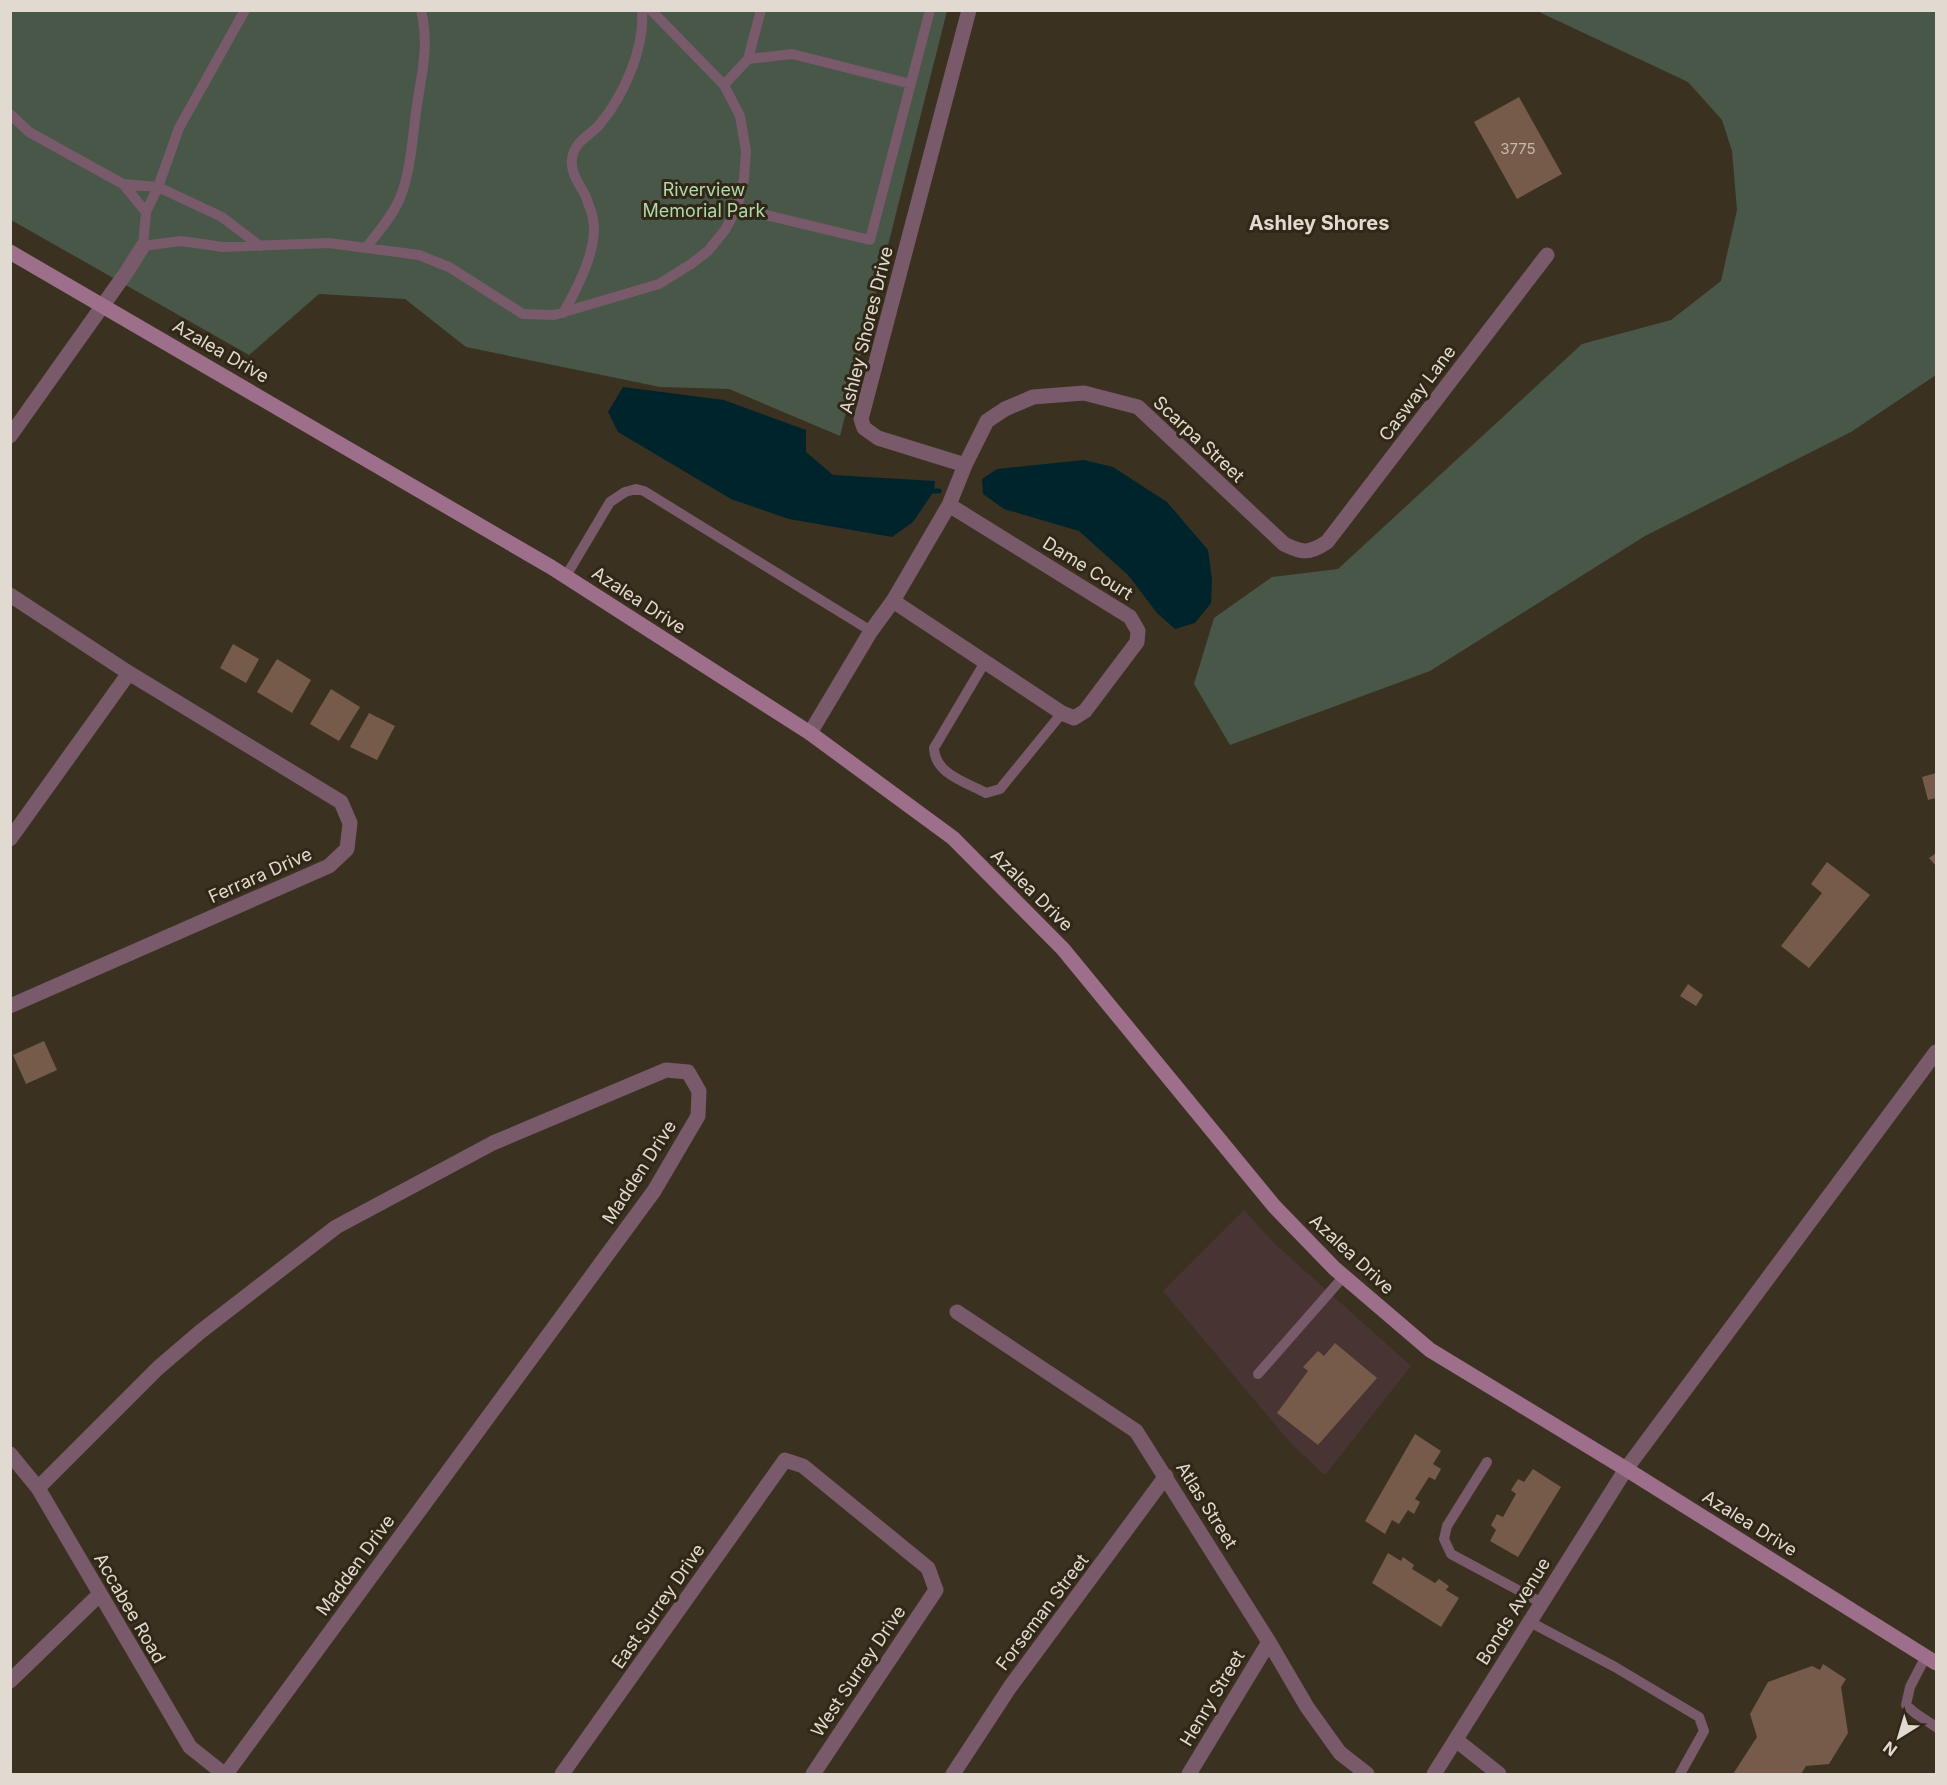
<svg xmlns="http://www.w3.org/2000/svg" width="1947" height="1785" viewBox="0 0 1947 1785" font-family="Inter,sans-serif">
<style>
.commercial{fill:#493434}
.green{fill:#485747}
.water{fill:#00242c}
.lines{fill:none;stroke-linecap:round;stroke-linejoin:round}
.stream{stroke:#00242c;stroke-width:5}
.building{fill:#765b4a}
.lane{stroke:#785a6b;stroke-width:10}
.street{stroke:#785a6b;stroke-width:15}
.secondary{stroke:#9e6f8b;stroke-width:15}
.labels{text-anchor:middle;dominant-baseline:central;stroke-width:6;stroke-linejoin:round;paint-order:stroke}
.number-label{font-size:15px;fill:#c6baae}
.park-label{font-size:18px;fill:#b0d9ad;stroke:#302717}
.street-label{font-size:18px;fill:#e0dad0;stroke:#302717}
.neighbourhood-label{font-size:20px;font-weight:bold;fill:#e0dad0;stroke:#302717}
</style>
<rect width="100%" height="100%" fill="#3b3121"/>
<path class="commercial" d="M1244 1210 1276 1245 1411 1366 1325 1475 1293 1446 1163 1291Z"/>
<path class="green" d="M11 11H947L840 436 729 389 660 387 466 347 405 299 319 294 249 355 11 220Z
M1537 11H1936V375L1851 432 1645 536 1430 671 1230 745 1194 684 1214 618 1272 577 1338 569 1582 344 1671 320 1721 281 1737 210 1732 151 1722 120 1688 82Z"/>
<path class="water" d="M623 387 724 400 806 430V452L833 475 935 481 934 491 913 522 892 537 789 519 731 499 618 432 608 412Z
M1084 460 1113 467 1167 502 1208 550 1212 579 1211 603 1195 623 1175 629 1157 613 1128 575 1079 531 1004 509 983 494 982 479 997 469Z"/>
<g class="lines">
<path class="stream" d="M934 491H939"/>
</g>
<path class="building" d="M1519 97 1562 174 1517 199 1474 122Z
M233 644 259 659 246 683 220 668Z
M277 659 311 680 292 713 257 692Z
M331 689 360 707 339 741 310 724Z
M369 713 395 726 377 760 350 747Z
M1936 773V798L1928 800 1922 777Z
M1936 853V866L1929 858Z
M1827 862 1870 895 1809 968 1781 946 1822 893 1811 884Z
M1688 984 1703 995 1696 1006 1680 996Z
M44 1041 57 1070 26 1084 13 1055Z
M1335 1343 1377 1378 1318 1445 1277 1413 1308 1371 1303 1367 1318 1351 1324 1356Z
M1415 1434 1441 1451 1433 1464 1441 1469 1435 1480 1429 1477 1415 1499 1420 1502 1414 1514 1408 1510 1399 1524 1392 1520 1385 1534 1365 1521Z
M1533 1469 1561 1487 1518 1557 1490 1541 1496 1530 1491 1525 1497 1514 1503 1517 1516 1494 1511 1490 1518 1479 1524 1482Z
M1388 1553 1401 1561 1403 1557 1414 1565 1412 1569 1435 1583 1439 1579 1449 1586 1446 1590 1459 1598 1441 1627 1372 1583Z
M1823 1664 1846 1679 1841 1687 1848 1733 1829 1764 1806 1766 1801 1774H1733L1757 1737 1750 1714 1768 1682 1812 1666 1820 1670Z"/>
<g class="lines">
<path class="lane" d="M245 10 179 128 158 187 146 212 143 246 181 241 223 247 329 243 419 255 449 267 523 314 554 315 659 284 691 264 708 251 725 230 737 208 744 179 746 151 740 116 724 85 651 10
M748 59 792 54 911 84
M724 85 748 59 761 10
M10 114 29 132 123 184 146 212
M123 184 158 187 222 217 260 246
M737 208 870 240 930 10
M366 248C378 232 392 217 400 198 411 170 412 141 416 112 421 75 430 48 421 10
M563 313C577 289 599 248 593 219 592 212 588 204 586 197 580 185 570 173 572 159 574 141 590 136 600 124 624 95 645 48 642 10
M566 576 610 502 625 492 636 489 644 491 871 631
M985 662 934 748C935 774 965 782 986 793L1000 789 1062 713
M1258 1374 1344 1276
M1487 1462 1447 1526 1444 1539 1451 1554 1542 1603
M1530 1622 1615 1667 1699 1717 1704 1731 1680 1774
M1926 1656 1910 1687 1906 1705 1915 1713 1936 1727"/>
<path class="street" d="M10 436 128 270 143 246
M965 465 878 438 864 428 861 419 969 10
M10 595 129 673 341 802 350 823 347 849 329 866 10 1006
M893 601 1062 713 1074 718 1085 711 1137 642 1138 631 1130 617 949 505
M810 733 871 631 893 601 949 505 965 465 987 421 1005 409 1033 397 1084 393 1138 407 1284 544C1302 553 1309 554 1327 542L1547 255
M10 839 129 673
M957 1312 1136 1431 1269 1642 1307 1707 1340 1753 1367 1774
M10 1454 38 1488 190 1747 224 1774
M38 1488 158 1368 200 1332 336 1227 493 1143 666 1070 688 1072 699 1091 698 1116 654 1191 226 1774
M10 1681 99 1595
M1456 1740 1499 1774
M562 1774 785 1460 803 1466 928 1568 936 1590 813 1774
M953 1774 1010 1687 1166 1476
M1189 1774 1269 1642
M1434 1774 1626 1469 1936 1052"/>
<path class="secondary" d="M10 252 551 567 810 733 953 838 1063 949 1274 1206 1334 1268 1430 1350 1626 1469 1936 1663"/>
</g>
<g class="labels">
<g class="number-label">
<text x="1518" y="148">3775</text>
</g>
<g class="park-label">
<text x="704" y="189">Riverview<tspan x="704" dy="21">Memorial Park</tspan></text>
</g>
<g class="street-label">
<text transform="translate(866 330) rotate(-76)">Ashley Shores Drive</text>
<text transform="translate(221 351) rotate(30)">Azalea Drive</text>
<text transform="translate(1417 393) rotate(-53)">Casway Lane</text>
<text transform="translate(1199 439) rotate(43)">Scarpa Street</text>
<text transform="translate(1088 568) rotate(32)">Dame Court</text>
<text transform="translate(639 600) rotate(33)">Azalea Drive</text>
<text transform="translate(260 875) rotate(-24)">Ferrara Drive</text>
<text transform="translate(1032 890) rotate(45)">Azalea Drive</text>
<text transform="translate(639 1172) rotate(-57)">Madden Drive</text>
<text transform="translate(1352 1254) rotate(43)">Azalea Drive</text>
<text transform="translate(1207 1505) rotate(58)">Atlas Street</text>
<text transform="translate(1750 1523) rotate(32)">Azalea Drive</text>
<text transform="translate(355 1565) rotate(-54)">Madden Drive</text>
<text transform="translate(658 1606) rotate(-55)">East Surrey Drive</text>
<text transform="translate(130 1608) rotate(60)">Accabee Road</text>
<text transform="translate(1513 1611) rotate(-58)">Bonds Avenue</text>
<text transform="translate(1042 1612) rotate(-53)">Forseman Street</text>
<text transform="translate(858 1671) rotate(-56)">West Surrey Drive</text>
<text transform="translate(1212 1698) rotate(-59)">Henry Street</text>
</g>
<g class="neighbourhood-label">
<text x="1319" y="223">Ashley Shores</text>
</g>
</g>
<rect width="1947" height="1785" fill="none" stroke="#e0dad0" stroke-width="24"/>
<g transform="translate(1899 1737) rotate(217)" stroke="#302717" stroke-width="4.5" paint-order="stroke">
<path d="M0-4.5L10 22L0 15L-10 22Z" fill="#e0dad0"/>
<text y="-9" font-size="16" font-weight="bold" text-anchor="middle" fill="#e0dad0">N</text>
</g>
</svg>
